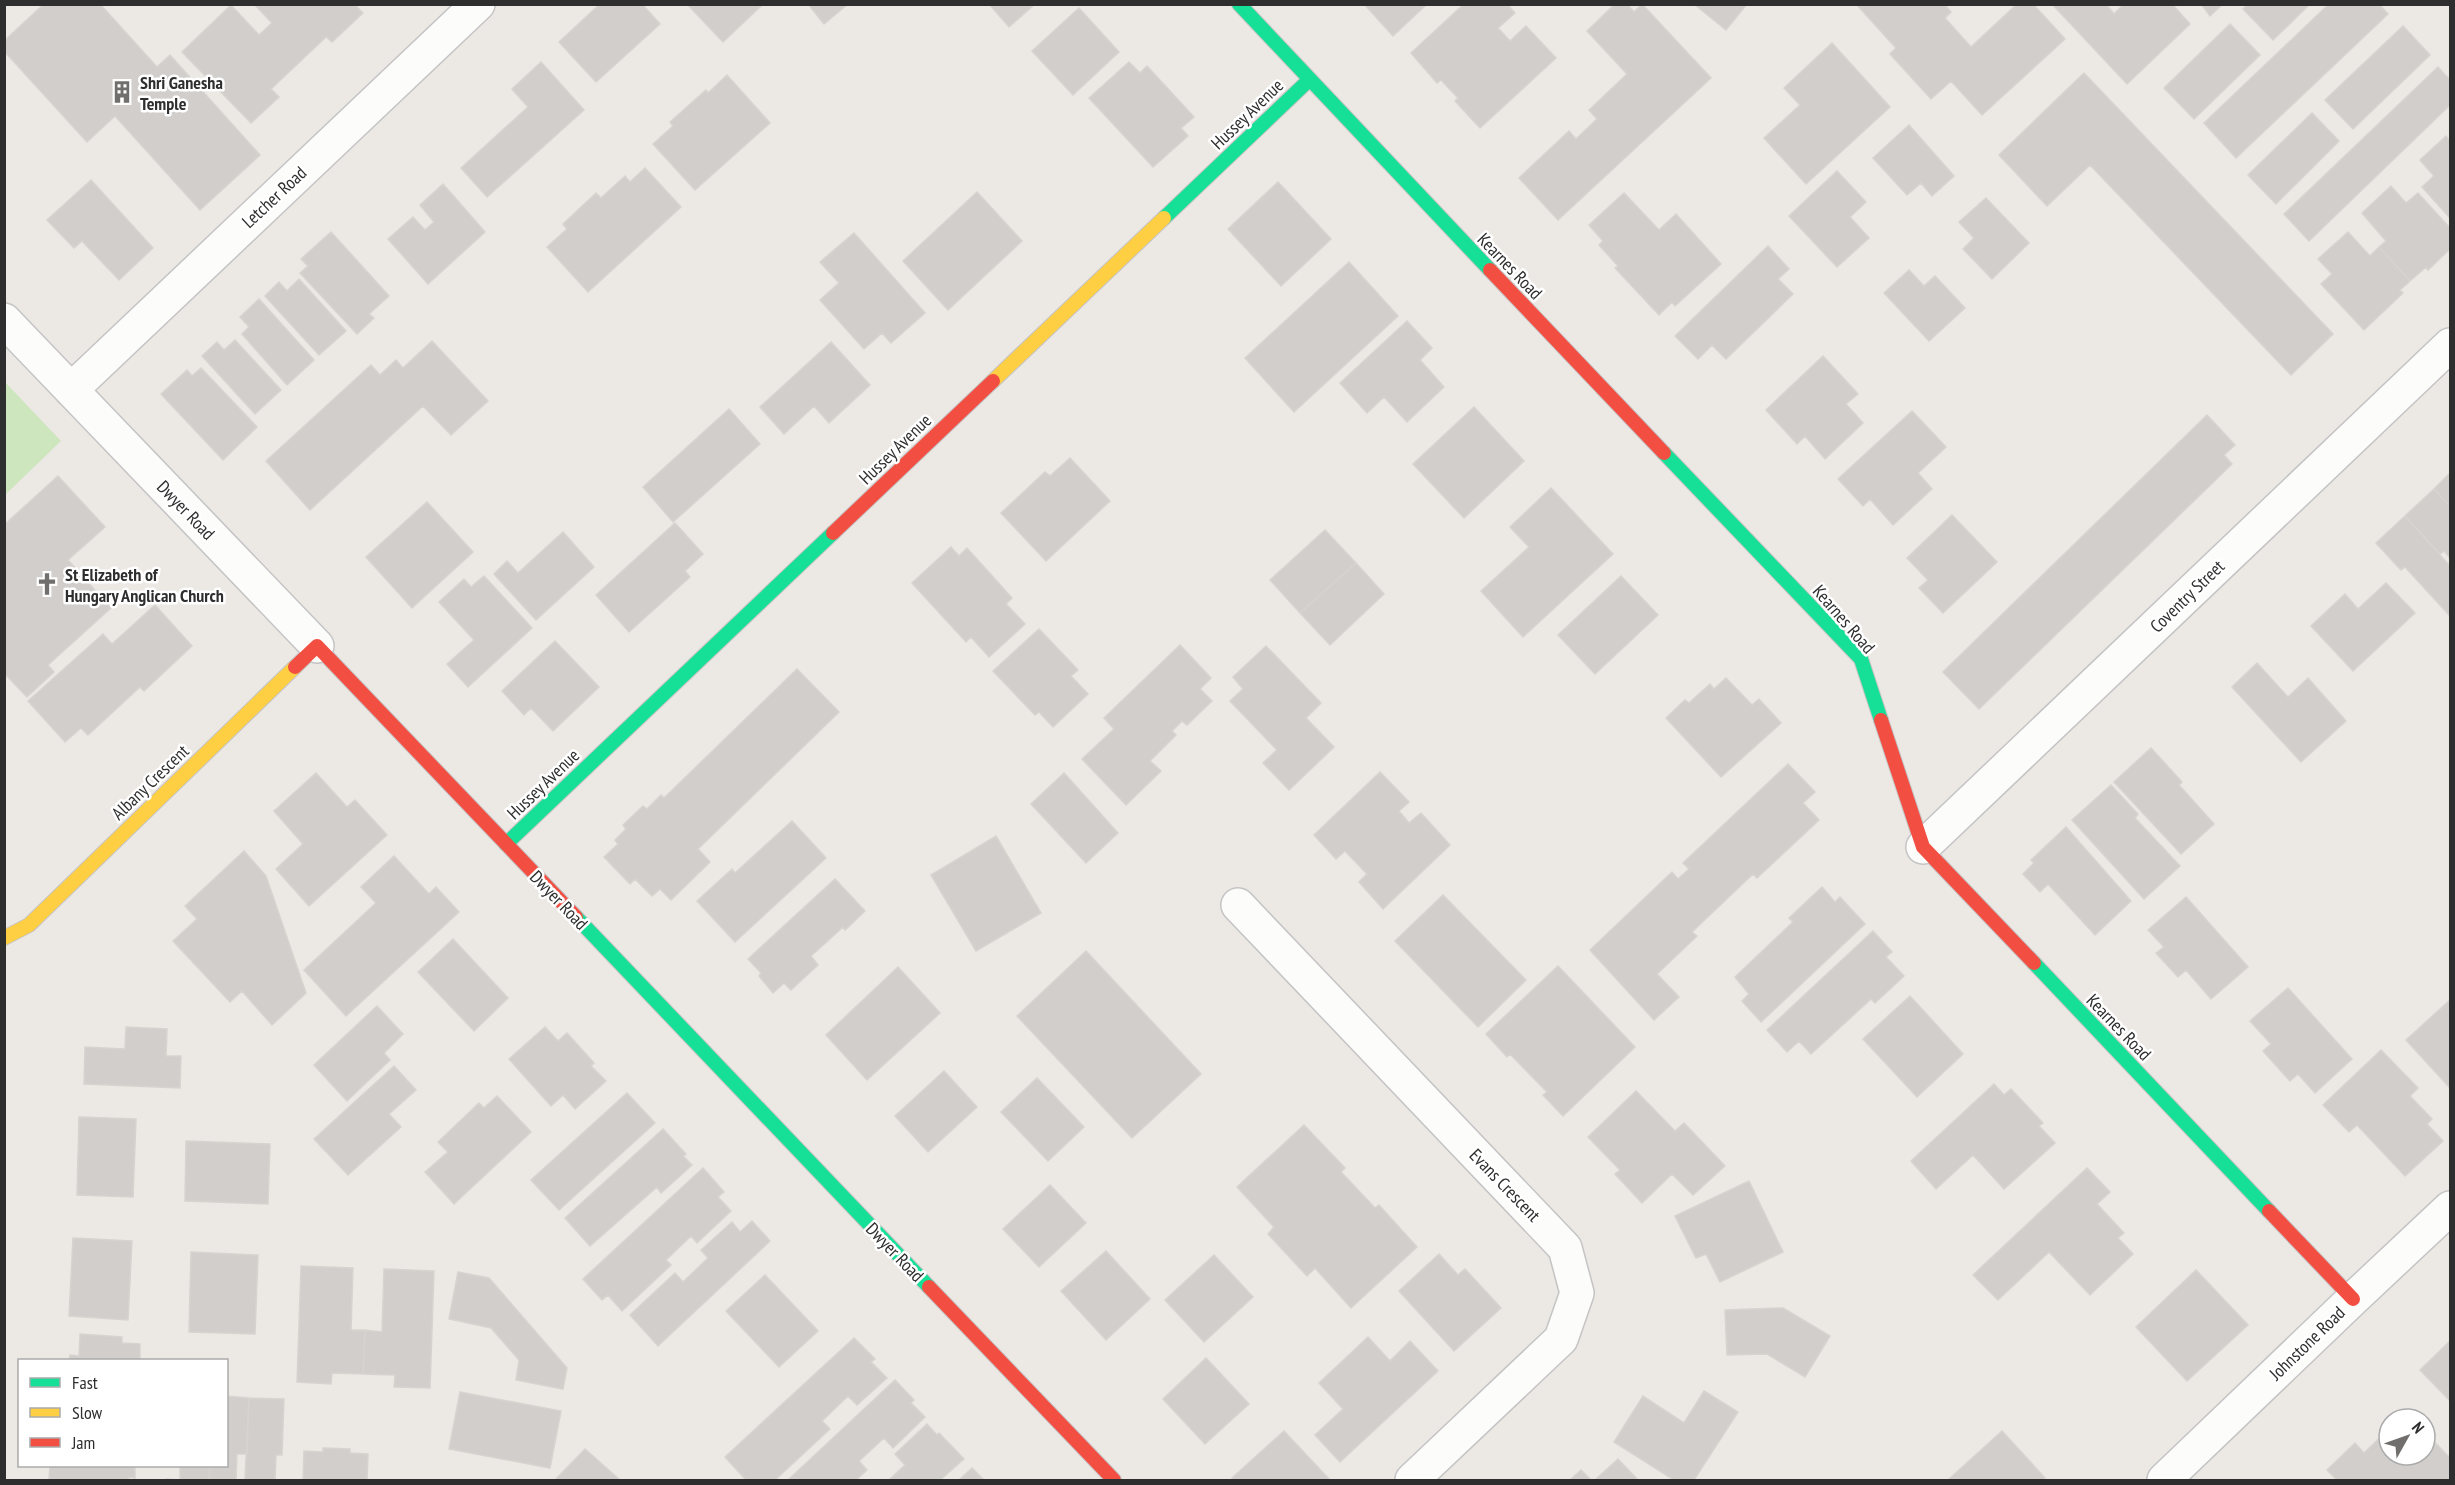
<svg xmlns="http://www.w3.org/2000/svg" width="2455" height="1485" viewBox="0 0 2455 1485" font-family="'PT Sans Narrow',sans-serif">
<style>
.green{fill:#cee6be}
.building{fill:#d1cecb;stroke:#d7d4d0;stroke-width:1.5}
.lines{fill:none;stroke-linecap:round;stroke-linejoin:round}
.street-casing{stroke:#c5c4c5;stroke-width:36}
.fast-casing{stroke:#c5c4c5;stroke-width:16}
.slow-casing{stroke:#c5c4c5;stroke-width:16}
.jam-casing{stroke:#c5c4c5;stroke-width:16}
.street{stroke:#fcfcfb;stroke-width:33}
.fast{stroke:#16e098;stroke-width:14}
.slow{stroke:#ffcf43;stroke-width:14}
.jam{stroke:#f24e42;stroke-width:14}
.labels{text-anchor:middle;dominant-baseline:central;stroke-width:5;stroke-linejoin:round;paint-order:stroke}
.poi-label{font-size:18px;font-weight:bold;fill:#2e2e2e;stroke:#fff;text-anchor:start}
.street-label{font-size:18px;fill:#2e2e2e;stroke:#fff}
</style>
<rect width="100%" height="100%" fill="#ece8e4"/>
<path class="green" d="M5 382 61 441 5 495Z"/>
<path class="building" d="M44 4H100L157 67 170 55 260 155 200 210 115 116 87 142 4 51V41Z
M254 4H354L363 13 332 42 326 37 271 89 279 97 251 123 182 52 231 5 259 35 272 23Z
M600 4H642L660 24 596 82 559 42Z
M687 4H760L761 6 723 42Z
M808 4H848L824 24Z
M989 4H1035L1009 27Z
M1364 4H1427L1393 36Z
M1464 4H1507L1515 13 1498 28 1510 41 1526 26 1556 58 1480 128 1455 101 1458 98 1441 80 1437 83 1411 53Z
M1615 4H1627L1634 12 1642 4 1711 78 1558 220 1519 178 1569 131 1576 139 1597 119 1589 110 1627 74 1587 31Z
M1694 4H1747L1726 30Z
M1856 4H1944L1951 12 1945 18 1971 47 2017 4H2033L2065 39 1982 115 1951 81 1931 99 1890 54 1896 48Z
M2052 4H2106L2114 14 2124 4H2172L2190 24 2127 84Z
M2201 4H2223L2210 16Z
M2248 4H2310L2273 40 2243 9Z
M2329 4H2379L2388 14 2236 158 2204 123Z
M1079 8 1119 52 1073 95 1032 51Z
M2230 24 2260 55 2194 119 2164 88Z
M2403 26 2430 55 2353 129 2325 100Z
M1832 43 1890 107 1806 184 1764 138 1800 105 1784 88Z
M541 62 584 110 487 197 461 168 528 107 512 89Z
M1129 62 1140 73 1147 66 1194 117 1181 128 1188 136 1153 167 1089 98Z
M2438 67 2450 80V105L2309 241 2284 214Z
M2084 73 2333 334 2291 375 2090 165 2047 206 1999 155Z
M727 75 770 123 695 190 653 144 673 126 670 122 706 90 708 93Z
M2312 113 2339 141 2276 204 2248 175Z
M1909 125 1954 176 1932 196 1921 183 1907 195 1873 158Z
M2446 136 2450 141V218L2422 187 2434 176 2420 160Z
M645 168 681 207 588 292 547 247 567 229 563 224 596 193 601 198 625 176 630 182Z
M1837 171 1866 202 1850 217 1869 238 1837 267 1789 216Z
M91 180 153 248 119 280 82 241 74 248 47 220Z
M1278 182 1331 239 1281 286 1228 229Z
M443 184 485 232 428 284 388 239 413 217 425 230 434 222 420 205Z
M2391 186 2406 203 2418 193 2450 228V249L2428 270 2426 267 2410 281 2379 247 2386 241 2362 213Z
M977 192 1022 241 948 310 903 261Z
M1624 193 1659 230 1676 214 1721 264 1675 306 1672 302 1659 315 1615 268 1618 266 1599 245 1603 241 1589 225Z
M1986 198 2029 243 1992 279 1963 249 1974 238 1959 222Z
M331 232 389 296 369 314 374 318 357 334 300 273 308 266 301 259Z
M2348 232 2370 256 2379 247 2410 281 2400 290 2403 293 2364 330 2321 284 2332 274 2318 259Z
M854 233 925 313 891 343 882 333 864 349 820 300 839 283 820 262Z
M1768 246 1789 269 1778 279 1793 294 1726 359 1712 345 1698 359 1675 336Z
M1349 262 1398 316 1294 412 1245 358Z
M1909 270 1924 286 1935 276 1965 308 1929 341 1884 293Z
M299 279 346 331 319 355 265 296 279 282 287 291Z
M259 299 314 360 287 385 242 334 249 327 240 317Z
M1407 321 1432 348 1420 360 1444 387 1407 422 1384 397 1367 413 1340 383Z
M235 340 281 390 255 414 202 356 217 342 224 350Z
M432 341 488 401 451 435 423 406 310 510 266 461 371 365 380 375 396 360 403 368Z
M831 342 870 385 829 423 814 406 784 434 760 407Z
M1823 356 1858 394 1846 404 1863 423 1825 459 1805 436 1797 444 1766 410Z
M201 368 257 427 223 460 161 394 187 370 192 376Z
M1474 407 1524 461 1464 518 1413 464Z
M729 409 760 444 673 522 643 487Z
M1912 411 1946 447 1918 473 1932 489 1893 525 1870 499 1863 506 1838 479Z
M2207 415 2235 445 2224 455 2232 464 1979 709 1943 672Z
M1070 458 1110 501 1046 561 1001 513 1045 472 1050 476Z
M2450 473V506L2434 489Z
M58 476 105 527 68 560 111 608 48 665 54 672 27 697 4 673V525Z
M1551 488 1613 554 1523 637 1481 591 1529 547 1510 527Z
M2434 489 2450 506V558L2444 551 2440 554 2405 516Z
M427 502 473 552 412 608 366 557Z
M1952 515 1997 562 1943 613 1919 588 1928 580 1907 558Z
M2405 516 2450 566V616L2405 567 2401 570 2376 543Z
M675 523 703 554 685 571 690 577 629 632 596 595Z
M1325 530 1356 563 1300 613 1270 580Z
M563 532 594 567 536 620 494 574 507 561 518 573Z
M951 547 959 556 967 548 1012 598 1006 604 1025 624 989 657 971 637 966 642 912 583Z
M1356 563 1384 594 1330 645 1300 613Z
M484 576 532 628 468 687 447 664 474 640 439 602 464 579 471 587Z
M1621 576 1658 615 1595 674 1558 635Z
M2386 583 2415 613 2353 671 2311 626 2345 594 2358 609Z
M155 605 192 646 144 691 140 687 88 735 81 728 65 742 28 701 103 634 112 644Z
M1039 629 1078 670 1071 676 1088 694 1053 727 1039 712 1035 715 993 671Z
M555 641 599 687 553 731 531 708 524 715 502 691Z
M1180 645 1211 678 1200 689 1212 701 1187 725 1182 721 1172 731 1176 735 1150 761 1161 771 1126 805 1082 759 1114 729 1104 718Z
M1266 646 1321 703 1306 718 1334 747 1289 790 1263 763 1277 750 1230 701 1243 689 1233 677Z
M2257 663 2288 697 2308 678 2346 721 2301 762 2232 687Z
M797 669 839 712 698 849 710 862 671 900 660 889 652 896 635 879 630 884 604 857 618 844 615 840 626 829 623 825 643 806 647 809 661 795 664 798Z
M1726 678 1752 705 1759 699 1781 723 1721 777 1666 718 1685 700 1689 703 1710 684 1714 689Z
M2151 748 2182 782 2179 785 2214 824 2181 854 2114 782Z
M1788 764 1815 792 1803 803 1819 820 1757 878 1753 874 1692 932 1697 936 1657 974 1679 997 1654 1020 1590 950 1672 872 1678 879 1689 869 1683 863Z
M1380 772 1409 802 1399 811 1409 823 1421 813 1450 845 1383 909 1359 882 1367 874 1345 851 1336 859 1314 835Z
M316 773 347 807 355 800 387 835 309 906 276 869 303 844 274 811Z
M1064 773 1118 833 1086 863 1031 804Z
M2111 785 2138 814 2135 818 2180 866 2144 899 2072 820Z
M792 821 826 858 735 942 697 901 732 869 735 873Z
M2066 827 2131 901 2095 935 2048 884 2040 892 2023 874 2034 863 2031 860Z
M996 836 1041 913 976 951 931 875Z
M244 851 266 876 306 993 272 1025 242 991 230 1002 173 941 197 919 185 906Z
M394 856 429 894 436 887 459 912 346 1016 304 970 376 903 361 887Z
M835 879 865 911 845 930 843 927 811 956 818 965 791 990 784 983 773 993 759 976 761 973 748 959Z
M1822 887 1835 902 1840 897 1865 924 1761 1022 1742 1001 1749 994 1735 977 1793 922 1789 918Z
M1443 895 1526 980 1478 1027 1395 941Z
M2186 897 2248 967 2211 999 2186 970 2178 977 2156 953 2164 947 2148 930Z
M1873 931 1892 952 1886 957 1904 976 1875 1003 1871 999 1811 1054 1799 1041 1787 1052 1767 1030Z
M453 939 508 998 474 1031 418 972Z
M1086 951 1201 1074 1132 1138 1017 1016Z
M1558 966 1635 1047 1563 1116 1543 1095 1547 1092 1510 1054 1507 1057 1486 1034Z
M898 967 940 1013 867 1080 826 1035Z
M2288 988 2352 1059 2315 1093 2298 1074 2290 1081 2263 1051 2271 1044 2250 1021Z
M1910 996 1963 1054 1917 1097 1863 1039Z
M2450 1000V1088L2406 1040Z
M377 1006 403 1034 384 1053 390 1060 347 1101 314 1065Z
M126 1027 167 1029 166 1056H181L180 1088 84 1084 85 1047 125 1049Z
M545 1027 558 1041 567 1033 594 1063 591 1066 606 1081 575 1109 563 1095 551 1106 509 1059Z
M2381 1050 2418 1088 2410 1096 2432 1119 2427 1124 2443 1141 2405 1176 2357 1125 2349 1132 2323 1105Z
M394 1066 416 1090 389 1114 401 1127 348 1175 314 1139Z
M944 1071 977 1107 928 1152 895 1116Z
M1037 1078 1084 1127 1048 1161 1001 1112Z
M1994 1084 2004 1095 2011 1089 2043 1123 2039 1126 2055 1143 2004 1189 1973 1155 1936 1189 1911 1161Z
M1636 1091 1675 1131 1684 1123 1725 1166 1693 1195 1672 1174 1642 1203 1615 1174 1620 1170 1588 1137Z
M627 1093 655 1123 559 1210 531 1180Z
M497 1096 531 1132 454 1204 425 1172 448 1152 438 1142 479 1103 484 1108Z
M79 1117 136 1119 133 1197 77 1195Z
M1304 1125 1345 1168 1341 1172 1375 1208 1379 1205 1417 1247 1351 1308 1315 1268 1307 1276 1268 1234 1274 1227 1237 1187Z
M663 1129 686 1154 683 1156 692 1165 661 1193 657 1187 590 1246 565 1218Z
M186 1141 270 1144 268 1204 185 1201Z
M703 1168 724 1192 718 1197 731 1211 697 1243 691 1236 666 1260 671 1265 622 1311 608 1295 602 1300 583 1279Z
M2087 1168 2110 1192 2097 1204 2124 1233 2118 1238 2133 1254 2090 1295 2049 1252 1998 1300 1973 1275Z
M1749 1181 1783 1252 1720 1282 1706 1254 1696 1258 1675 1216Z
M1050 1185 1086 1223 1039 1267 1003 1229Z
M752 1221 770 1241 658 1346 630 1315 675 1273 683 1282 708 1258 701 1250 732 1222 740 1232Z
M73 1238 132 1241 128 1320 69 1316Z
M1106 1251 1150 1299 1106 1340 1061 1291Z
M191 1252 258 1255 255 1334 189 1332Z
M1439 1254 1458 1275 1465 1269 1501 1308 1454 1351 1399 1291Z
M1214 1255 1253 1297 1204 1342 1165 1300Z
M301 1266 353 1268 351 1330H365L363 1374 332 1373 331 1384 297 1382Z
M384 1269 434 1271 430 1388 394 1387 395 1375 363 1374 365 1330 382 1332Z
M2196 1270 2248 1325 2187 1381 2136 1327Z
M458 1272 489 1278 567 1368 563 1389 516 1380 519 1360 491 1328 449 1319Z
M765 1275 818 1331 779 1367 726 1311Z
M1783 1308 1830 1336 1805 1377 1767 1354 1727 1355 1725 1310Z
M80 1334 122 1337V1343L140 1344V1360H56H69L70 1355 79 1356Z
M1368 1337 1390 1361 1410 1341 1438 1371 1340 1462 1315 1435 1343 1409 1319 1383Z
M854 1338 875 1359 871 1362 887 1378 857 1405 848 1396 822 1421 830 1429 775 1480H746L725 1457Z
M2450 1341V1401L2420 1370Z
M1206 1358 1249 1404 1205 1444 1163 1399Z
M895 1380 914 1400 911 1403 925 1417 893 1448 884 1438 859 1461 867 1470 856 1480H788Z
M1704 1391 1738 1412 1694 1480H1674L1614 1442 1643 1396 1684 1423Z
M460 1392 561 1411 550 1468 449 1449Z
M226 1396 249 1398 247 1454H237L236 1480H209L210 1466H226Z
M249 1398 284 1399 282 1455H276L275 1480H245Z
M927 1424 937 1435 939 1433 964 1459 940 1480H889L905 1465 895 1454Z
M2389 1429V1455H2425V1432L2450 1458V1480H2337L2327 1470 2355 1443 2364 1453Z
M1284 1431 1330 1480H1234L1232 1478Z
M2002 1431 2045 1478 2042 1480H1948Z
M323 1448 350 1449V1453L368 1454 367 1480H303L304 1451 323 1452Z
M585 1449 620 1480H555Z
M1618 1459 1638 1480H1595Z
M50 1466H135V1478L129 1477V1480H49Z
M180 1466H210L209 1480H166V1479L180 1480Z
M972 1468 984 1480H959Z
M1581 1470 1591 1480H1570Z"/>
<g class="lines">
<g class="street-casing">
<path id="street" d="M4 320 317 646
M71 390 478 4
M1923 847 2450 345
M1238 905 1565 1248 1577 1293 1561 1339 1412 1480
M2164 1480 2353 1299 2450 1208"/>
</g>
<g class="fast-casing">
<path id="fast" d="M1239 4 1490 270
M1164 218 1309 80
M1664 453 1861 659 1881 720
M506 844 833 533
M576 917 929 1287
M2034 963 2269 1211"/>
</g>
<g class="slow-casing">
<path id="slow" d="M993 381 1164 218
M4 938 29 925 295 667"/>
</g>
<g class="jam-casing">
<path id="jam" d="M1490 270 1664 453
M833 533 993 381
M295 667 317 646 576 917
M1881 720 1923 847 2034 963
M2269 1211 2353 1299
M929 1287 1114 1480"/>
</g>
<use href="#street" class="street"/>
<use href="#fast" class="fast"/>
<use href="#slow" class="slow"/>
<use href="#jam" class="jam"/>
</g>
<defs>
<g id="building-bare" transform="scale(1.8)"><path d="M-4-6H4V6H1V3H-1V6H-4ZM-2.5-4.3h1.7v1.8h-1.7ZM.8-4.3h1.7v1.8H.8ZM-2.5-1h1.7V.8h-1.7ZM.8-1h1.7V.8H.8Z" fill="#706f6e" stroke="#fff" stroke-width="2.5" paint-order="stroke"/></g>
<g id="church-bare" transform="scale(1.8)"><path d="M-1.2-6h2.4v3.5h3.3v2.4h-3.3V6h-2.4V-.1h-3.3v-2.4h3.3Z" fill="#706f6e" stroke="#fff" stroke-width="2.5" paint-order="stroke"/></g>
</defs>
<g fill-rule="evenodd">
<use href="#building-bare" x="122" y="92"/>
<use href="#church-bare" x="47" y="584"/>
</g>
<g class="labels">
<g class="poi-label">
<text x="140" y="82">Shri Ganesha<tspan x="140" dy="21">Temple</tspan></text>
<text x="65" y="574">St Elizabeth of<tspan x="65" dy="21">Hungary Anglican Church</tspan></text>
</g>
<g class="street-label">
<text transform="translate(1247 114) rotate(-44)">Hussey Avenue</text>
<text transform="translate(274 197) rotate(-43)">Letcher Road</text>
<text transform="translate(1510 266) rotate(46)">Kearnes Road</text>
<text transform="translate(895 449) rotate(-44)">Hussey Avenue</text>
<text transform="translate(186 510) rotate(46)">Dwyer Road</text>
<text transform="translate(2187 596) rotate(-44)">Coventry Street</text>
<text transform="translate(1844 619) rotate(49)">Kearnes Road</text>
<text transform="translate(150 782) rotate(-44)">Albany Crescent</text>
<text transform="translate(543 784) rotate(-44)">Hussey Avenue</text>
<text transform="translate(559 900) rotate(46)">Dwyer Road</text>
<text transform="translate(2119 1027) rotate(46)">Kearnes Road</text>
<text transform="translate(1505 1185) rotate(46)">Evans Crescent</text>
<text transform="translate(895 1252) rotate(46)">Dwyer Road</text>
<text transform="translate(2307 1343) rotate(-44)">Johnstone Road</text>
</g>
</g>
<rect width="2455" height="1485" fill="none" stroke="#2e2e2e" stroke-width="12"/>
<rect x="18" y="1359" width="210" height="108" fill="#ffffff" stroke="#ababab" stroke-width="1.5"/>
<rect x="30" y="1378" width="30" height="9" fill="#16e098" stroke="#ababab" stroke-width="1.5"/>
<text x="72" y="1389" font-size="18" fill="#2e2e2e">Fast</text>
<rect x="30" y="1408" width="30" height="9" fill="#ffcf43" stroke="#ababab" stroke-width="1.5"/>
<text x="72" y="1419" font-size="18" fill="#2e2e2e">Slow</text>
<rect x="30" y="1438" width="30" height="9" fill="#f24e42" stroke="#ababab" stroke-width="1.5"/>
<text x="72" y="1449" font-size="18" fill="#2e2e2e">Jam</text>
<g transform="translate(2407 1437) rotate(50)"><circle r="28" fill="#ffffff" stroke="#ababab" stroke-width="1.5"/>
<path d="M0-4.5L10 22L0 15L-10 22Z" fill="#706f6e"/>
<text y="-9" font-size="16" font-weight="bold" text-anchor="middle" fill="#2e2e2e">N</text>
</g>
</svg>
